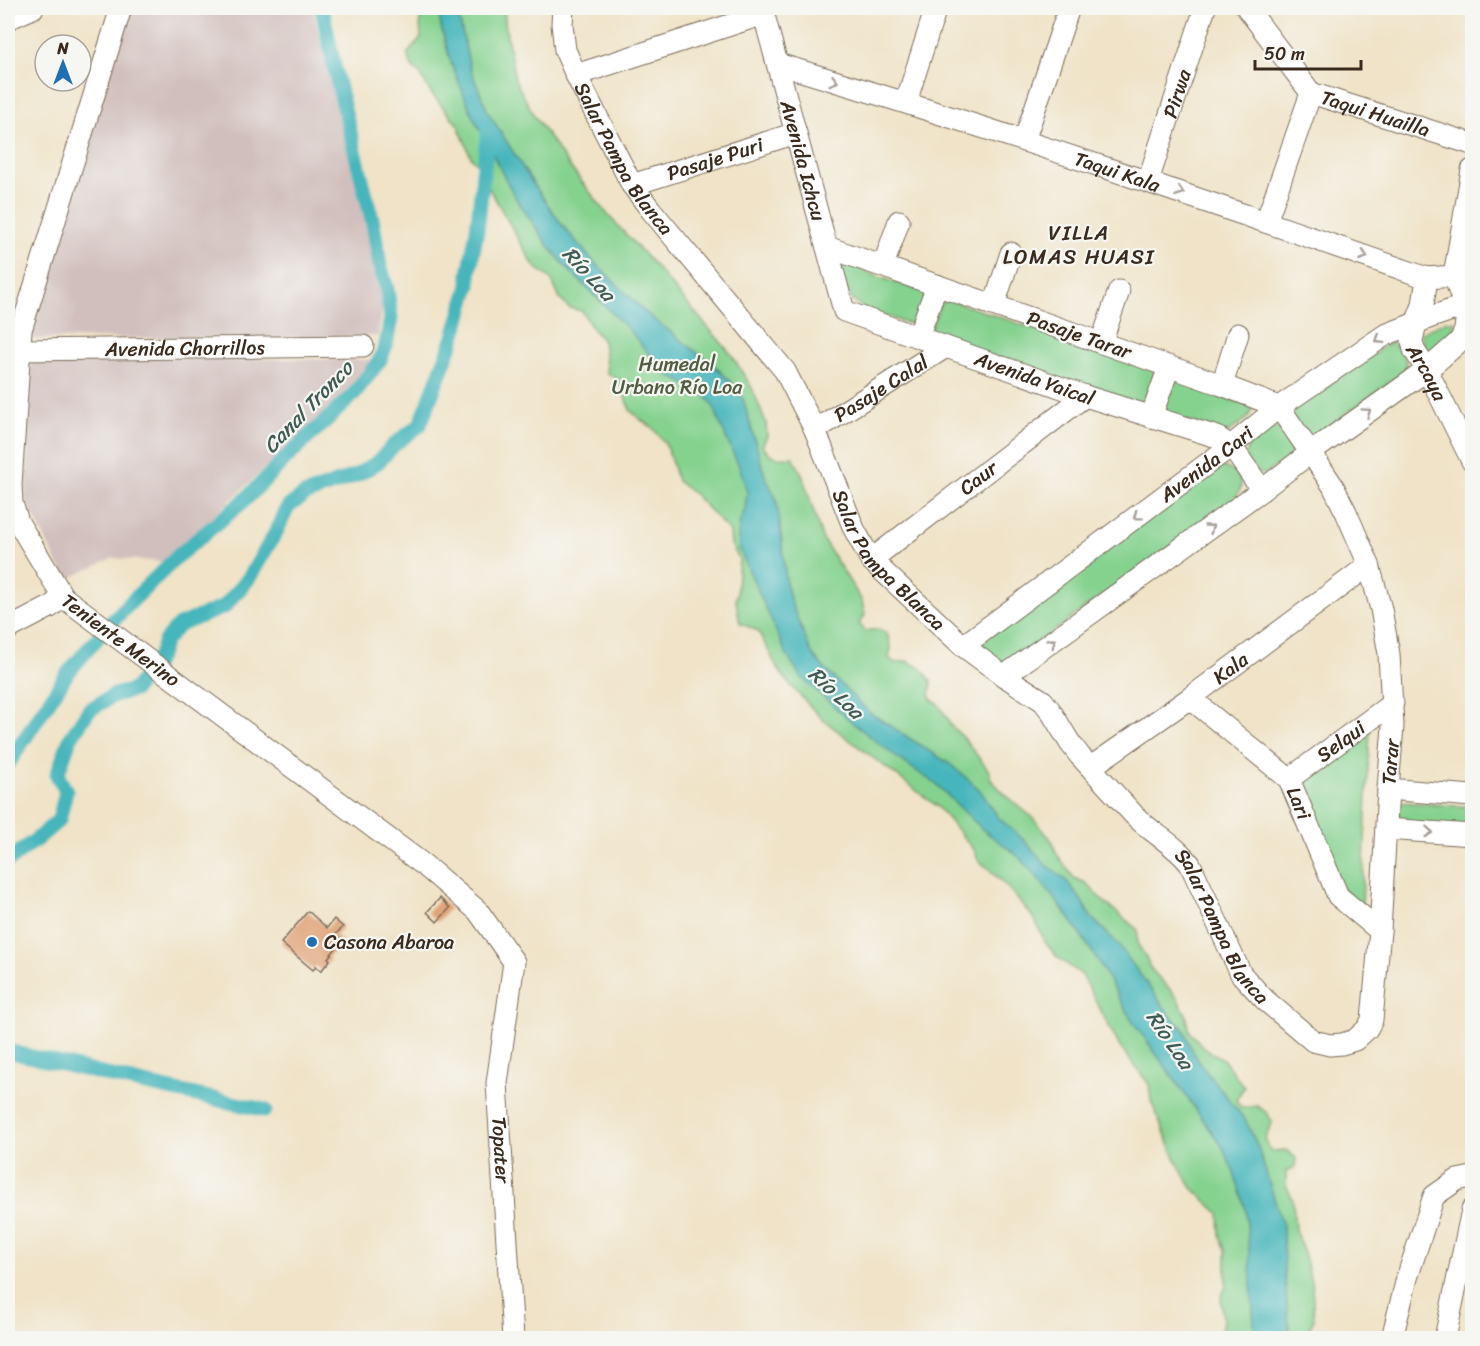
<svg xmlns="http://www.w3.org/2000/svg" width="1480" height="1346" viewBox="0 0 1480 1346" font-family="Sriracha,sans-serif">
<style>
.industrial{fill:#d1bfbd}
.green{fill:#85d28f;stroke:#607e56;stroke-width:1.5}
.water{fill:#46b6bc;stroke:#40706d;stroke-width:1.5}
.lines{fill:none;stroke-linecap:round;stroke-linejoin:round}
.canal{stroke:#46b6bc;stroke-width:15}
.building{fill:#e1a479}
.minor-casing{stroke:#7a6b59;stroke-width:23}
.minor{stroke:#fff;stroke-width:21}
.oneway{stroke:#a79f9a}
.poi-dot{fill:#1f6fb2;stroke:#f6f6f2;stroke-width:2}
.labels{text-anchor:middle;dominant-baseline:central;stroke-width:4.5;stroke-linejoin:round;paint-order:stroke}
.street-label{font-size:20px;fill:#3b2a1e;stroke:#f6f6f2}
.park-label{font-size:20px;fill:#515c40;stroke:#f6f6f2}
.poi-label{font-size:20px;fill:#3b2a1e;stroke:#f6f6f2;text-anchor:start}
.neighbourhood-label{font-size:21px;letter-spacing:1.5px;fill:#3b2a1e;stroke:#f6f6f2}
.water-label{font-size:21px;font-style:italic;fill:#3f5b55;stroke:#f6f6f2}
</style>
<rect width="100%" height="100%" fill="#f6f6f2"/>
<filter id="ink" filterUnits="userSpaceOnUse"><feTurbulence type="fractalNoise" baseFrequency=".0167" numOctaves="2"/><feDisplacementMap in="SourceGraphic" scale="12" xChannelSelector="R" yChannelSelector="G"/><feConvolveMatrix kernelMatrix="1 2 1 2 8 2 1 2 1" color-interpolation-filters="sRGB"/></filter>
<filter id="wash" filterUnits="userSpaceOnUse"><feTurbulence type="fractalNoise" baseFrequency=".008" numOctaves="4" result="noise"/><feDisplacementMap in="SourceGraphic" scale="24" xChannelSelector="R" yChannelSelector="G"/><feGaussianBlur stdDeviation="1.35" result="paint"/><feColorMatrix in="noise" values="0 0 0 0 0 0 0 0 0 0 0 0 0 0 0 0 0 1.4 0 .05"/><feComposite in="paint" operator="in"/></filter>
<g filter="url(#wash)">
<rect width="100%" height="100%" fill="#f0e3c7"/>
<path class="industrial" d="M127 8H314L315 20 384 296 378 336 24 339Z
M31 356 377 360 292 443 164 562 113 558 66 580 25 499Z"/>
<path class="green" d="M419 8H504L506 30 515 80 535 117 570 167 608 215 654 265 731 354 752 388 766 423 767 436 762 446C772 458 777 458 793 457L802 474 822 538 862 601 865 615 859 624 866 631 878 629 887 633 891 648 889 658 895 663 907 661 921 668 932 682 930 693 932 700 938 704 947 717 951 726 963 737 989 771 991 780 1007 796 1034 819 1053 842 1056 853 1074 878 1086 883 1101 899 1138 930V945L1146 957 1151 969 1175 995 1186 1014 1190 1032 1205 1049 1223 1059 1244 1087 1236 1100 1241 1108 1257 1106 1267 1113 1272 1122 1265 1139 1271 1151 1286 1150 1296 1158 1295 1167 1286 1171V1185L1293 1200 1295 1230 1305 1256 1312 1286 1314 1320 1307 1332 1306 1338H1220L1223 1320 1221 1298 1226 1286V1251L1220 1235 1219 1213 1192 1188 1177 1162 1151 1101 1149 1084 1120 1047 1082 975 1057 957 1045 942 1035 920 1008 888 989 869 978 860 975 851 938 807 822 719 791 686 778 669 758 631 740 623 736 602 739 559 731 544 730 532 694 494 677 481 673 466 665 443 652 427 641 420 630 410 618 380 607 373 603 341 592 328 582 311 569 308 560 299 551 279 534 266 486 183 479 165 471 157 458 125 431 93 420 74 412 67 407 54 421 38Z
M845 265C856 266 866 272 876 276 893 282 910 287 927 293L918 326C900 320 857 312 849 295 845 286 843 276 840 267Z
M949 300 1154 369C1160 384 1150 395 1143 408L935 337 930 330 940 304Z
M1446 321H1453L1455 324 1452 334 1439 346 1424 356 1421 333Z
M1391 342C1401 349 1404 354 1407 366L1401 374 1314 436 1307 438 1291 414 1295 408Z
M1172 377 1253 408C1251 419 1236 426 1227 433L1159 413Z
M1268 428H1278L1288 433 1292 440 1293 451 1289 457 1265 474 1258 473 1246 461C1246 441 1253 439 1268 428Z
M1219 466C1229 468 1240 473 1241 485 1241 490 1237 495 1235 499L1008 664H995L981 650 983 641Z
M1370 728 1362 906 1337 884 1300 782Z
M1399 802 1472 807V829L1397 823Z"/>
<path class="water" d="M438 8H457L470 68 488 112 534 185 562 225 592 260 645 312 717 368 732 383 743 399 765 476 776 498 780 524 786 582 791 602 811 652 824 668 870 713 950 764 979 789 999 818 1024 840 1044 863 1065 879 1078 895 1091 917 1117 943 1169 1014 1184 1030 1191 1048 1201 1065 1246 1121 1258 1147 1283 1226 1284 1267 1290 1338H1255L1246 1210 1234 1173 1222 1146 1131 1019 1097 959 1068 916 1037 877 1020 858 1005 846 983 830 937 785 899 759 854 724 802 678 787 656 739 548 738 535 740 521 745 509 747 492 741 471 720 424 715 409 709 400 703 394 665 373 629 330 564 265 548 245 515 197 473 117 451 63 441 27Z"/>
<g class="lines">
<path class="canal" d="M8 764 67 674 105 629 129 604 179 555 246 499 284 460 353 395 380 360 386 345 391 318 387 289 380 265 373 223 337 80 322 8
M8 861 37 839 59 820 66 791 57 775 70 739 89 710 114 695 134 690 154 665 160 655 165 641 179 625 224 607 249 578 276 532 288 507 304 495 357 475 378 462 395 444 420 425 454 337 469 285V274L477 230 488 129
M8 1051 136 1082 265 1110"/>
</g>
<g id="blocks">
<path class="building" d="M440 898 450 908 437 922 427 912Z
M308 911 327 928 334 919 343 927 335 935 342 941 328 958 330 960 321 971 316 966 313 970 281 943Z"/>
</g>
</g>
<g filter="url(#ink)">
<use href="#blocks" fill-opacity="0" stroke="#7a6b59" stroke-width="1.5"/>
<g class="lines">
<g class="minor-casing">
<g id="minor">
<path id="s1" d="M121 8 21 330 11 484 12 503 18 522 63 597 424 865 478 911 514 962 497 1083 513 1338"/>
<path id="s2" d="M563 8 562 24 565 50 576 75 632 185 651 210 785 371 815 430 854 529 871 560 963 646 1004 676 1043 701 1050 710 1070 743 1080 756 1134 815C1151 833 1175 844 1190 864L1241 974 1265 1000 1313 1041 1330 1045 1342 1044 1355 1040 1367 1029 1372 1020 1380 931 1388 789 1393 726 1389 654 1381 609 1369 565 1346 512 1333 486 1317 462 1279 407 1222 385 827 247"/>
<path id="s3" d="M762 8 844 311 1085 396 1217 437 1231 446 1262 490"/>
<path id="s4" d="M1247 8 1311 93 1472 144"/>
<path d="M8 19 33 8"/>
<path id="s5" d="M778 64C997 129 1212 203 1427 278L1454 276"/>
<path d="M576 75 764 14"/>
<path d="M906 102 936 8"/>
<path d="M1024 141 1069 8"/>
<path id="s6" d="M1148 181 1205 8"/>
<path id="s7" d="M632 185 796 133"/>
<path d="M1266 222 1311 93"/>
<path d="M883 266 899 221"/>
<path id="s8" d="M1427 278 1423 305 1416 323 1412 341 1414 350 1427 370 1472 461"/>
<path d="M994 305 1011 253"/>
<path d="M918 337 937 285"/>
<path d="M1460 341 1465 330 1466 320 1464 305 1454 276 1472 170"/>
<path d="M1101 343 1119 291"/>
<path id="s9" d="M8 352 19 350 363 346"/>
<path d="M1222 385 1238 334"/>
<path d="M1151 417 1169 367"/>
<path id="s10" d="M815 430 946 347"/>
<path id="s11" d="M871 560 1085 396"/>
<path d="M8 629 50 607 63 597"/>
<path id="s12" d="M963 646 1231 446 1279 407 1385 335 1434 316 1472 303"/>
<path d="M1004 676 1262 490 1310 453 1427 370 1460 341 1472 336"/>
<path id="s13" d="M1190 698 1289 779 1338 896 1380 931"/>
<path id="s14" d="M1091 767 1190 698 1369 565"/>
<path id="s15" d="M1289 779 1393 703"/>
<path d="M1388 789 1472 796"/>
<path d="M1386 829 1472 835"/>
<path d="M1392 1338 1407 1278 1434 1196 1457 1180 1472 1177"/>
<path d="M1445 1338 1472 1210"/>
</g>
</g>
<use href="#minor" class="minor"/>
</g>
<defs><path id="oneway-chevron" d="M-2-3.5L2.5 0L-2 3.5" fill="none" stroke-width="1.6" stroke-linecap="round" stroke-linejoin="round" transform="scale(1.5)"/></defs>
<g class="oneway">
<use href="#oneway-chevron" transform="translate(834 81) rotate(16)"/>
<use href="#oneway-chevron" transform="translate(1180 192) rotate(19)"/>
<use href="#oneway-chevron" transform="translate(1364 256) rotate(19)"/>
<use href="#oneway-chevron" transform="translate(1379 340) rotate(148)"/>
<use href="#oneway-chevron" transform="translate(1367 412) rotate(-35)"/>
<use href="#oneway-chevron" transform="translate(1137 516) rotate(143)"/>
<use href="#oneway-chevron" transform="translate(1210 528) rotate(-36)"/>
<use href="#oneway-chevron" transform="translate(1052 642) rotate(-36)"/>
<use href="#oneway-chevron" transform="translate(1429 832) rotate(4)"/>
</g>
</g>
<circle class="poi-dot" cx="312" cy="942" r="6"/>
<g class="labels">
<g class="street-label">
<text stroke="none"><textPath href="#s6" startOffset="92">Pirwa</textPath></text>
<text stroke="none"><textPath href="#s4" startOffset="174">Taqui Huailla</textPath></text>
<text stroke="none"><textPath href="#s2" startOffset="166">Salar Pampa Blanca</textPath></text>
<text stroke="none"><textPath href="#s7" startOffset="87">Pasaje Puri</textPath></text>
<text stroke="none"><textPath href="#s3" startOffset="158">Avenida Ichcu</textPath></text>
<text stroke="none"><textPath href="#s5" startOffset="356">Taqui Kala</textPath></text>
<text transform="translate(1079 335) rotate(19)">Pasaje Tarar</text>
<text stroke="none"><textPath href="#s9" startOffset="177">Avenida Chorrillos</textPath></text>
<text stroke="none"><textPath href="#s8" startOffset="100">Arcaya</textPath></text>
<text stroke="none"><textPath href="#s3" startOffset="516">Avenida Yaical</textPath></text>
<text stroke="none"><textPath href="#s10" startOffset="78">Pasaje Calal</textPath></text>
<text stroke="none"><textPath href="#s12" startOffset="304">Avenida Cari</textPath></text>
<text stroke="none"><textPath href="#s11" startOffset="135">Caur</textPath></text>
<text stroke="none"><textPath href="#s2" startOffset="652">Salar Pampa Blanca</textPath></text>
<text stroke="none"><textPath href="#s1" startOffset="690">Teniente Merino</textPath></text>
<text stroke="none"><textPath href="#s14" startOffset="171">Kala</textPath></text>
<text stroke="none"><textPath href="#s15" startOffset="64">Selqui</textPath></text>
<text stroke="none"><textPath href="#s2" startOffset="1634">Tarar</textPath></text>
<text stroke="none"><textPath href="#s13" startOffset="154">Lari</textPath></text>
<text stroke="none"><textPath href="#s2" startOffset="1156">Salar Pampa Blanca</textPath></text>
<text stroke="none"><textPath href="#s1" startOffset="1390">Topater</textPath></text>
</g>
<g class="park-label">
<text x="677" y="364">Humedal<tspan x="677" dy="23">Urbano Río Loa</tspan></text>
</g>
<g class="poi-label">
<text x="324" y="942">Casona Abaroa</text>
</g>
<g class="neighbourhood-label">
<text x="1079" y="233">VILLA<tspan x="1079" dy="24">LOMAS HUASI</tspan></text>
</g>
<g class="water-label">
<text transform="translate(589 274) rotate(47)">Río Loa</text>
<text transform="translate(308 407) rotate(-46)">Canal Tronco</text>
<text transform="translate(836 693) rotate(43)">Río Loa</text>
<text transform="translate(1170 1040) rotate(56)">Río Loa</text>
</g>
</g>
<rect width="1480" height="1346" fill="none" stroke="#f6f6f2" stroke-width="30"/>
<g transform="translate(63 63)"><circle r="28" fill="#f6f6f2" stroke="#aba49d" stroke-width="1.5"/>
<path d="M0-4.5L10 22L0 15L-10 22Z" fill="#1f6fb2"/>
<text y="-9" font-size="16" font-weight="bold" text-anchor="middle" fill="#3b2a1e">N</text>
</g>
<path d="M1255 60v9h106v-9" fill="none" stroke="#3b2a1e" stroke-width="3"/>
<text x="1264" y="60" font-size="18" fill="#3b2a1e" stroke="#f6f6f2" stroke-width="4.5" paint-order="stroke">50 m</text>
</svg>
